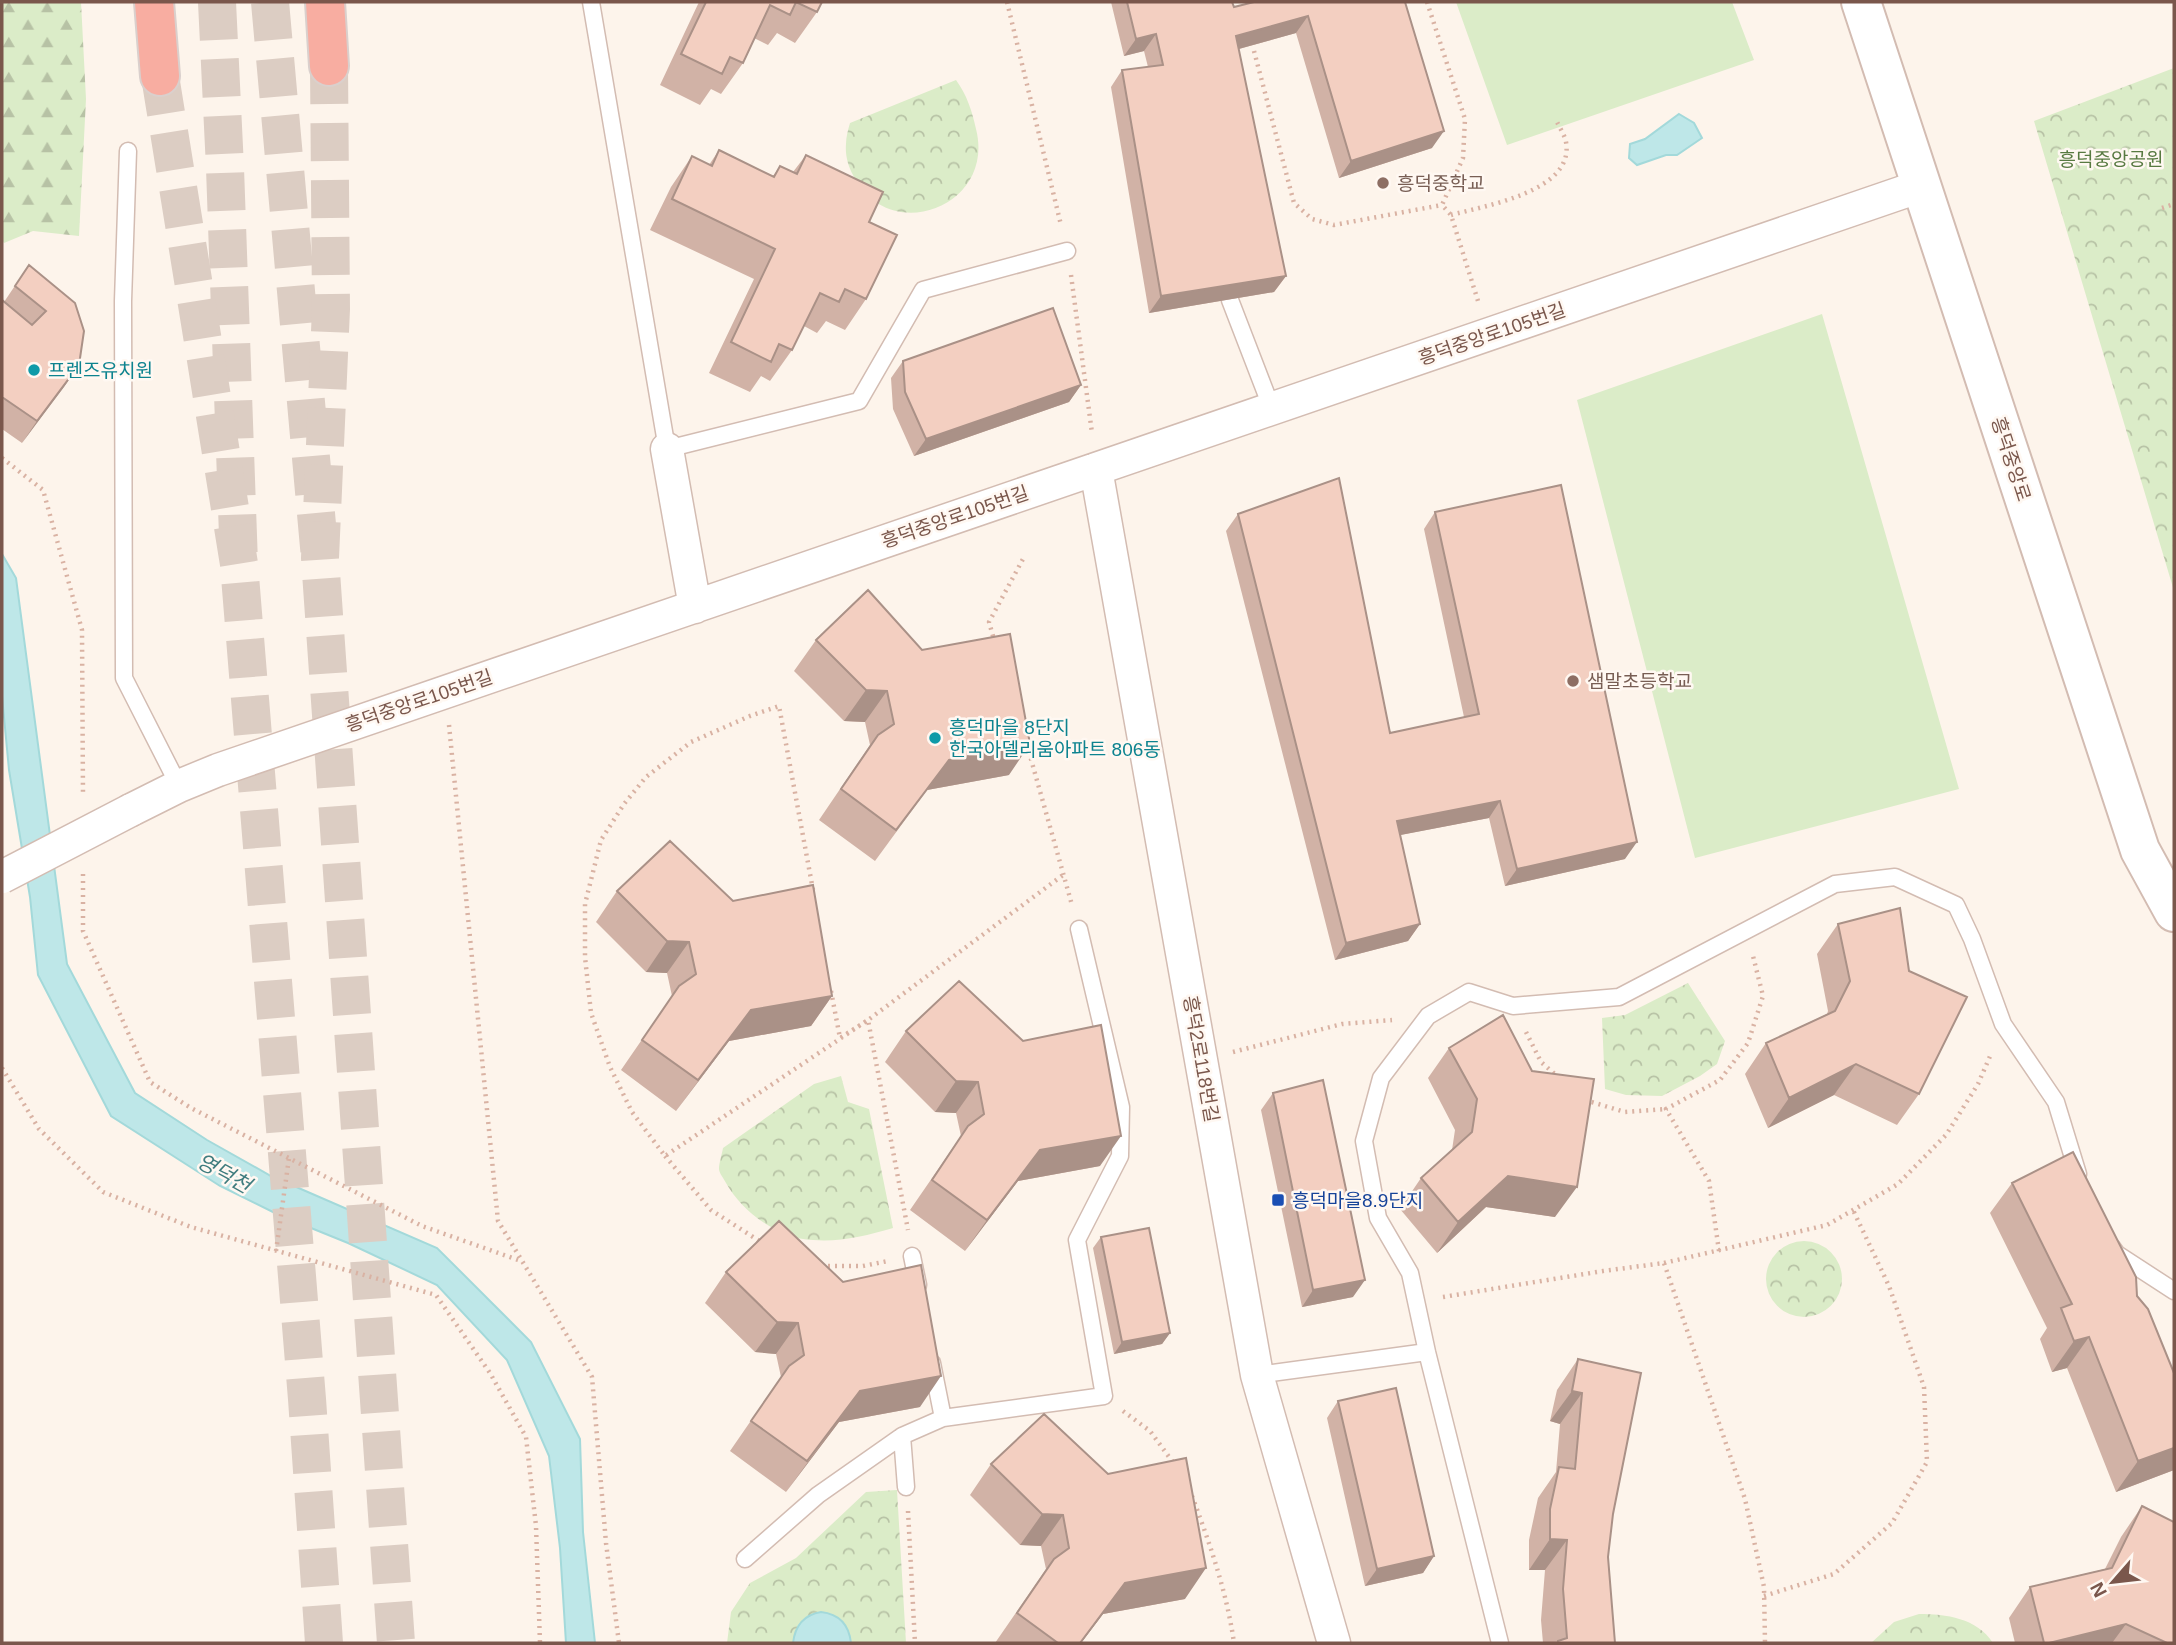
<svg xmlns="http://www.w3.org/2000/svg" width="2176" height="1645" viewBox="0 0 2176 1645" font-family="Helvetica,'Noto Sans KR',sans-serif">
<style>
.forest{fill:url(#forest-firs)}
.park{fill:url(#park-crowns)}
.pitch{fill:#dbecc8}
.water{fill:#bee7e8;stroke:#a3d9da;stroke-width:2}
.lines{fill:none;stroke-linecap:round;stroke-linejoin:round}
.trunk-tunnel{stroke:#dccdc3;stroke-width:38;stroke-dasharray:38 19;stroke-linecap:butt}
.motorway-tunnel{stroke:#dccdc3;stroke-width:38;stroke-dasharray:38 19;stroke-linecap:butt}
.service-casing{stroke:#d3bcb2;stroke-width:19}
.minor-casing{stroke:#d3bcb2;stroke-width:35}
.tertiary-casing{stroke:#d3bcb2;stroke-width:42}
.motorway-casing{stroke:#dad0cd;stroke-width:42}
.path{stroke:#d9b2a3;stroke-width:4.5;stroke-dasharray:2 5;stroke-linecap:butt}
.service{stroke:#fff;stroke-width:16}
.minor{stroke:#fff;stroke-width:32}
.tertiary{stroke:#fff;stroke-width:38}
.motorway{stroke:#f8ada1;stroke-width:38}
.minor-bridge-casing{stroke:#d3bcb2;stroke-width:35;stroke-linecap:butt}
.path-bridge{stroke:#d9b2a3;stroke-width:4.5;stroke-dasharray:2 5;stroke-linecap:butt}
.minor-bridge{stroke:#fff;stroke-width:32}
.wall{fill:#d1b2a6}
.shaded-wall{fill:#aa9187}
.building{fill:#f3cfc1;stroke:#aa9187;stroke-width:2}
.education-dot{fill:#8d6e63;stroke:#fff8f2;stroke-width:2.5}
.culture-dot{fill:#0f9aa8;stroke:#fff8f2;stroke-width:2.5}
.transit-dot{fill:#1a4fb4;stroke:#fff8f2;stroke-width:2.5}
.labels{text-anchor:middle;dominant-baseline:central;stroke-width:5;stroke-linejoin:round;paint-order:stroke}
.park-label{font-size:19px;fill:#587a41;stroke:#fff8f2}
.education-label{font-size:19px;fill:#785e54;stroke:#fff8f2;text-anchor:start}
.street-label{font-size:19px;fill:#7a574c;stroke:#fff8f2}
.culture-label{font-size:19px;fill:#0d838f;stroke:#fff8f2;text-anchor:start}
.transit-label{font-size:19px;fill:#164399;stroke:#fff8f2;text-anchor:start}
.water-label{font-size:21px;font-style:italic;fill:#3f7c7e;stroke:#fff8f2}
</style>
<defs>
<pattern id="forest-firs" width="22" height="20" patternUnits="userSpaceOnUse" patternTransform="scale(1.75)"><rect width="22" height="20" fill="#dbecc8"/><path d="M5 1l3.5 6h-7zM16 11l3.5 6h-7z" fill="#b7c2a5"/></pattern>
<pattern id="park-crowns" width="20" height="18" patternUnits="userSpaceOnUse" patternTransform="scale(1.75)"><rect width="20" height="18" fill="#dbecc8"/><path d="M2 6a3 3 0 1 1 6 0M12 15a3 3 0 1 1 6 0" fill="none" stroke="#b7c2a5"/></pattern>
</defs>
<rect width="100%" height="100%" fill="#fdf4eb"/>
<path class="forest" d="M2 2H81L86 99 79 236 33 231 4 243 2 240Z"/>
<path class="park" d="M2174 68V591L2034 121Z
M956 80C967 95 972 111 976 129 996 207 888 247 853 175 848 166 845 155 846 144 846 137 848 130 850 123Z
M1688 983 1725 1041 1717 1064 1700 1076 1662 1096 1626 1095 1605 1089 1602 1018 1625 1015Z
M841 1076 848 1102 869 1109 893 1228C866 1236 841 1242 813 1240 779 1239 742 1212 726 1183 724 1179 719 1173 719 1169 719 1163 722 1154 723 1148L814 1084Z
M1766 1279a38 38 0 1 1 76 0a38 38 0 1 1-76 0Z
M897 1490 906 1643H727L731 1612 750 1583 796 1558 866 1492Z
M1919 1614C1946 1614 1977 1618 1993 1643H1871L1894 1622Z"/>
<path class="pitch" d="M1456 2H1732L1754 60 1507 145Z
M1822 314 1959 789 1695 858 1577 400Z"/>
<path class="water" d="M1679 114 1694 123 1702 138 1677 155H1666L1637 165 1629 158 1630 144 1645 139Z
M2 554 16 578 67 964 135 1093 207 1140 271 1176 437 1248 531 1342 580 1439 583 1532 595 1643H566L560 1548 549 1456 507 1360 437 1285 348 1243 279 1215 220 1186 111 1116 38 975 30 897 9 770 2 696Z
M821 1612C839 1614 849 1625 851 1643H793C795 1626 803 1615 821 1612Z"/>
<g class="lines">
<path class="trunk-tunnel" d="M217 2 225 168 239 564
M270 2 320 558"/>
<path class="motorway-tunnel" d="M329 66 331 309 320 558 396 1643
M160 76 239 564 307 1399 324 1643"/>
<g class="service-casing">
<path id="service" d="M591 2 667 449 859 401 923 290 1067 251
M128 151 123 301 124 678 179 786
M1230 300 1272 409
M2112 1247 2117 1254 2174 1291
M912 1256 918 1285
M1257 1375 1427 1352
M943 1418 1104 1396 1077 1240 1120 1156 1121 1107 1079 929
M906 1487 902 1436 943 1418 932 1363
M745 1559 818 1495 902 1436
M1500 1643 1427 1352 1410 1273 1378 1218 1364 1141 1381 1078 1428 1016 1469 992 1513 1006 1619 997 1835 884 1895 877 1956 905 1972 939 2003 1024 2056 1102 2078 1174"/>
</g>
<g class="minor-casing">
<path id="minor" d="M667 449 695 607
M1096 469 1257 1375 1334 1643
M131 810 179 786 218 770 1921 186"/>
</g>
<g class="tertiary-casing">
<path id="tertiary" d="M1861 2 2140 850 2174 912"/>
</g>
<g class="motorway-casing">
<path id="motorway" d="M154 2 160 76
M325 2 329 66"/>
</g>
<path class="path" d="M1007 2 1061 225
M1427 2 1465 119 1463 158 1442 205 1451 215 1478 301
M1254 51 1294 203 1312 219 1334 225 1442 205
M2162 208 2174 204
M1451 215C1483 206 1575 192 1566 142 1565 136 1560 128 1557 122
M1071 275 1092 433
M2 458 43 490 82 630 83 795
M995 643 989 622 1023 559
M449 725 498 1221 592 1377 606 1543 619 1643
M1027 745 1072 905
M83 874V931L150 1082 191 1108 422 1226 521 1261
M813 890 779 706 750 716 691 742 646 777 624 804 601 840 585 904V957L591 1013 610 1067 632 1112 665 1156 868 1020 1063 875
M831 991 840 1038 868 1020 908 1230
M1526 1032 1541 1062 1557 1076
M1233 1052 1342 1024 1392 1020
M2 1068 39 1129 103 1192 191 1227 436 1295 490 1373 526 1437 536 1526 540 1643
M1585 1100 1625 1112 1666 1109
M665 1156 711 1210 764 1244
M1719 1251 1709 1181 1666 1109 1720 1080 1748 1043 1763 996 1753 956
M1664 1263 1827 1225 1898 1184 1946 1135 1978 1084 1991 1054
M821 1266H863L888 1261
M1443 1297 1603 1271 1664 1263 1745 1499 1764 1587 1765 1643
M1123 1411 1150 1431 1175 1465
M1192 1496C1210 1544 1227 1593 1234 1643
M908 1511 915 1643
M1764 1596 1834 1574 1892 1523 1927 1462 1924 1387 1889 1286 1853 1210"/>
<use href="#service" class="service"/>
<use href="#minor" class="minor"/>
<use href="#tertiary" class="tertiary"/>
<use href="#motorway" class="motorway"/>
<g class="minor-bridge-casing">
<path id="minor-bridge" d="M2 877 131 810"/>
</g>
<path class="path-bridge" d="M276 1251 289 1158"/>
<use href="#minor-bridge" class="minor-bridge"/>
</g>
<path class="wall" d="M699 2H822L817 12 795 43 777 33 768 45 754 38 743 63 721 94 711 89 700 105 660 85Z
M1111 2H1232L1234 7 1405 2 1432 148 1339 178 1296 33 1239 49 1286 276 1274 292 1149 313 1111 87 1122 70 1148 67 1144 51 1124 56Z
M719 150 773 176 780 166 793 172 806 155 869 222 866 299 845 330 826 321 817 333 804 326 792 350 770 381 761 376 750 392 709 373 754 279 650 230 671 187 692 156 709 165Z
M29 265 79 365 22 443 2 429V300L4 302Z
M903 361 1081 385 1069 402 914 456 893 409 891 378Z
M1435 512 1625 859 1505 886 1489 818 1400 835 1420 924 1408 941 1335 960 1226 531 1238 514 1390 733 1464 717 1424 529Z
M816 640 1009 775 927 790 875 861 819 820 870 745 865 722 844 721 794 671Z
M617 891 832 996 811 1026 729 1041 676 1111 621 1070 672 996 667 973 646 972 596 922Z
M1838 924 1919 1094 1897 1125 1834 1095 1768 1128 1745 1074 1766 1043 1827 1014 1828 1011 1817 954Z
M906 1031 1023 1041 1100 1166 1018 1181 965 1251 910 1210 961 1136 956 1113 935 1112 885 1062Z
M1449 1048 1532 1071 1555 1217 1486 1207 1437 1253 1400 1209 1421 1178 1452 1150 1455 1130 1428 1078Z
M1273 1093 1353 1297 1302 1307 1261 1110Z
M2012 1183 2137 1296 2174 1373V1470L2116 1492 2067 1368 2052 1372 2040 1339 2047 1328 1990 1213Z
M1101 1237 1170 1333 1162 1344 1114 1354 1093 1248Z
M726 1272 920 1407 839 1422 786 1492 730 1451 781 1377 776 1354 755 1352 705 1303Z
M1578 1359 1613 1514 1608 1557 1615 1643H1543L1541 1620 1545 1570H1529V1540L1538 1498 1556 1472 1560 1424 1550 1421 1557 1390Z
M1338 1401 1434 1556 1423 1573 1365 1586 1327 1418Z
M991 1464 1185 1599 1103 1614 1081 1643H995L1046 1569 1041 1546 1020 1545 970 1495Z
M2142 1506 2174 1643H2015L2009 1618 2030 1587 2105 1569 2121 1537Z"/>
<path class="shaded-wall" d="M1308 16 1296 33 1224 53 1236 36Z
M1156 34 1144 51 1124 56 1136 39Z
M1444 131 1432 148 1339 178 1351 161Z
M1286 276 1274 292 1149 313 1161 296Z
M79 365 64 387 22 443 37 421Z
M1081 385 1069 402 914 456 926 439Z
M866 690 887 691 865 722 844 721Z
M1030 744 1009 775 927 790 875 861 949 760Z
M1500 801 1489 818 1385 838 1397 821Z
M1637 842 1625 859 1505 886 1517 869Z
M1420 924 1408 941 1335 960 1346 943Z
M667 941 689 942 667 973 646 972Z
M832 996 811 1026 729 1041 676 1111 751 1010Z
M1856 1064 1834 1095 1768 1128 1789 1098Z
M956 1081 978 1082 956 1113 935 1112Z
M1121 1136 1100 1166 1018 1181 965 1251 987 1220 1040 1150Z
M1508 1176 1577 1187 1555 1217 1486 1207 1437 1253 1458 1222Z
M1365 1280 1353 1297 1302 1307 1313 1290Z
M777 1322 798 1323 776 1354 755 1352Z
M1170 1333 1162 1344 1114 1354 1122 1342Z
M2089 1337 2067 1368 2052 1372 2074 1341Z
M941 1376 920 1407 839 1422 786 1492 860 1391Z
M1572 1391 1582 1393 1560 1424 1550 1421Z
M2174 1448V1470L2116 1492 2138 1461Z
M1042 1514 1063 1515 1041 1546 1020 1545Z
M1550 1539 1567 1540 1545 1570H1529Z
M1434 1556 1423 1573 1365 1586 1377 1569Z
M1206 1568 1185 1599 1103 1614 1081 1643H1080L1125 1583Z
M2126 1624 2112 1643H2049Z"/>
<path class="building" d="M706 2H822L817 12 796 2 790 15 770 5 743 63 730 57 722 74 681 54Z
M1127 2H1232L1234 7 1254 2H1405L1444 131 1351 161 1308 16 1236 36 1286 276 1161 296 1122 70 1163 65 1156 34 1136 39Z
M719 150 774 177 780 166 797 174 806 155 883 192 869 222 897 235 866 299 845 289 839 302 820 293 792 350 779 344 771 362 731 342 775 249 672 199 692 156 712 166Z
M29 265 75 303 84 331 79 365 37 421 2 397V300L32 325 46 311 15 286Z
M1053 308 1081 385 926 439 905 392 903 361Z
M1339 478 1390 733 1479 714 1435 512 1561 485 1637 842 1517 869 1500 801 1397 821 1420 924 1346 943 1238 514Z
M868 590 922 650 1010 634 1030 744 949 760 896 830 841 789 878 735 894 724 887 691 866 690 816 640Z
M670 841 733 901 813 885 832 996 751 1010 698 1080 642 1040 679 986 696 974 689 942 667 941 617 891Z
M1900 908 1909 971 1967 997 1919 1094 1856 1064 1789 1098 1766 1043 1835 1011 1850 981 1838 924Z
M959 981 1023 1041 1101 1025 1121 1136 1040 1150 987 1220 932 1180 968 1126 984 1114 978 1082 956 1081 906 1031Z
M1503 1015 1532 1071 1594 1079 1577 1187 1508 1176 1458 1222 1421 1178 1472 1132 1477 1099 1449 1048Z
M1323 1080 1365 1280 1313 1290 1273 1093Z
M2073 1152 2136 1277 2137 1296 2148 1309 2174 1373V1448L2138 1461 2089 1337 2074 1341 2061 1308 2072 1304 2012 1183Z
M779 1221 843 1282 921 1265 941 1376 860 1391 807 1461 751 1421 789 1366 804 1355 798 1323 777 1322 726 1272Z
M1149 1228 1170 1333 1122 1342 1101 1237Z
M1578 1359 1641 1373 1613 1514 1608 1557 1615 1643H1558V1641L1567 1638 1563 1589 1567 1540 1550 1539V1509L1559 1467 1575 1469 1582 1393 1572 1391Z
M1396 1388 1434 1556 1377 1569 1338 1401Z
M1044 1414 1108 1474 1186 1458 1206 1568 1125 1583 1080 1643H1058L1017 1613 1054 1559 1069 1548 1063 1515 1042 1514 991 1464Z
M2142 1506 2174 1522V1643H2167L2126 1624 2049 1643H2044L2030 1587 2112 1568Z"/>
<g class="education-dot">
<circle cx="1383" cy="183" r="7"/>
<circle cx="1573" cy="681" r="7"/>
</g>
<g class="culture-dot">
<circle cx="34" cy="370" r="7"/>
<circle cx="935" cy="738" r="7"/>
</g>
<rect class="transit-dot" x="1271" y="1193" width="14" height="14" rx="3.5"/>
<g class="labels">
<g class="park-label">
<text x="2111" y="159">흥덕중앙공원</text>
</g>
<g class="education-label">
<text x="1397" y="183">흥덕중학교</text>
<text x="1587" y="681">샘말초등학교</text>
</g>
<g class="street-label">
<text transform="translate(1492 334) rotate(-19)">흥덕중앙로105번길</text>
<text transform="translate(2011 459) rotate(72)">흥덕중앙로</text>
<text transform="translate(955 517) rotate(-19)">흥덕중앙로105번길</text>
<text transform="translate(419 701) rotate(-19)">흥덕중앙로105번길</text>
<text transform="translate(1201 1059) rotate(80)">흥덕2로118번길</text>
</g>
<g class="culture-label">
<text x="48" y="370">프렌즈유치원</text>
<text x="949" y="727">흥덕마을 8단지<tspan x="949" dy="22">한국아델리움아파트 806동</tspan></text>
</g>
<g class="transit-label">
<text x="1292" y="1200">흥덕마을8.9단지</text>
</g>
<g class="water-label">
<text transform="translate(224 1173) rotate(29)">영덕천</text>
</g>
</g>
<rect width="2176" height="1645" fill="none" stroke="#7a574c" stroke-width="7"/>
<g transform="translate(2113 1582) rotate(242)" stroke="#fff8f2" stroke-width="5" paint-order="stroke">
<path d="M0-5L12 26L0 18L-12 26Z" fill="#7a574c"/>
<text y="-10" font-size="19" font-weight="bold" text-anchor="middle" fill="#7a574c">N</text>
</g>
</svg>
